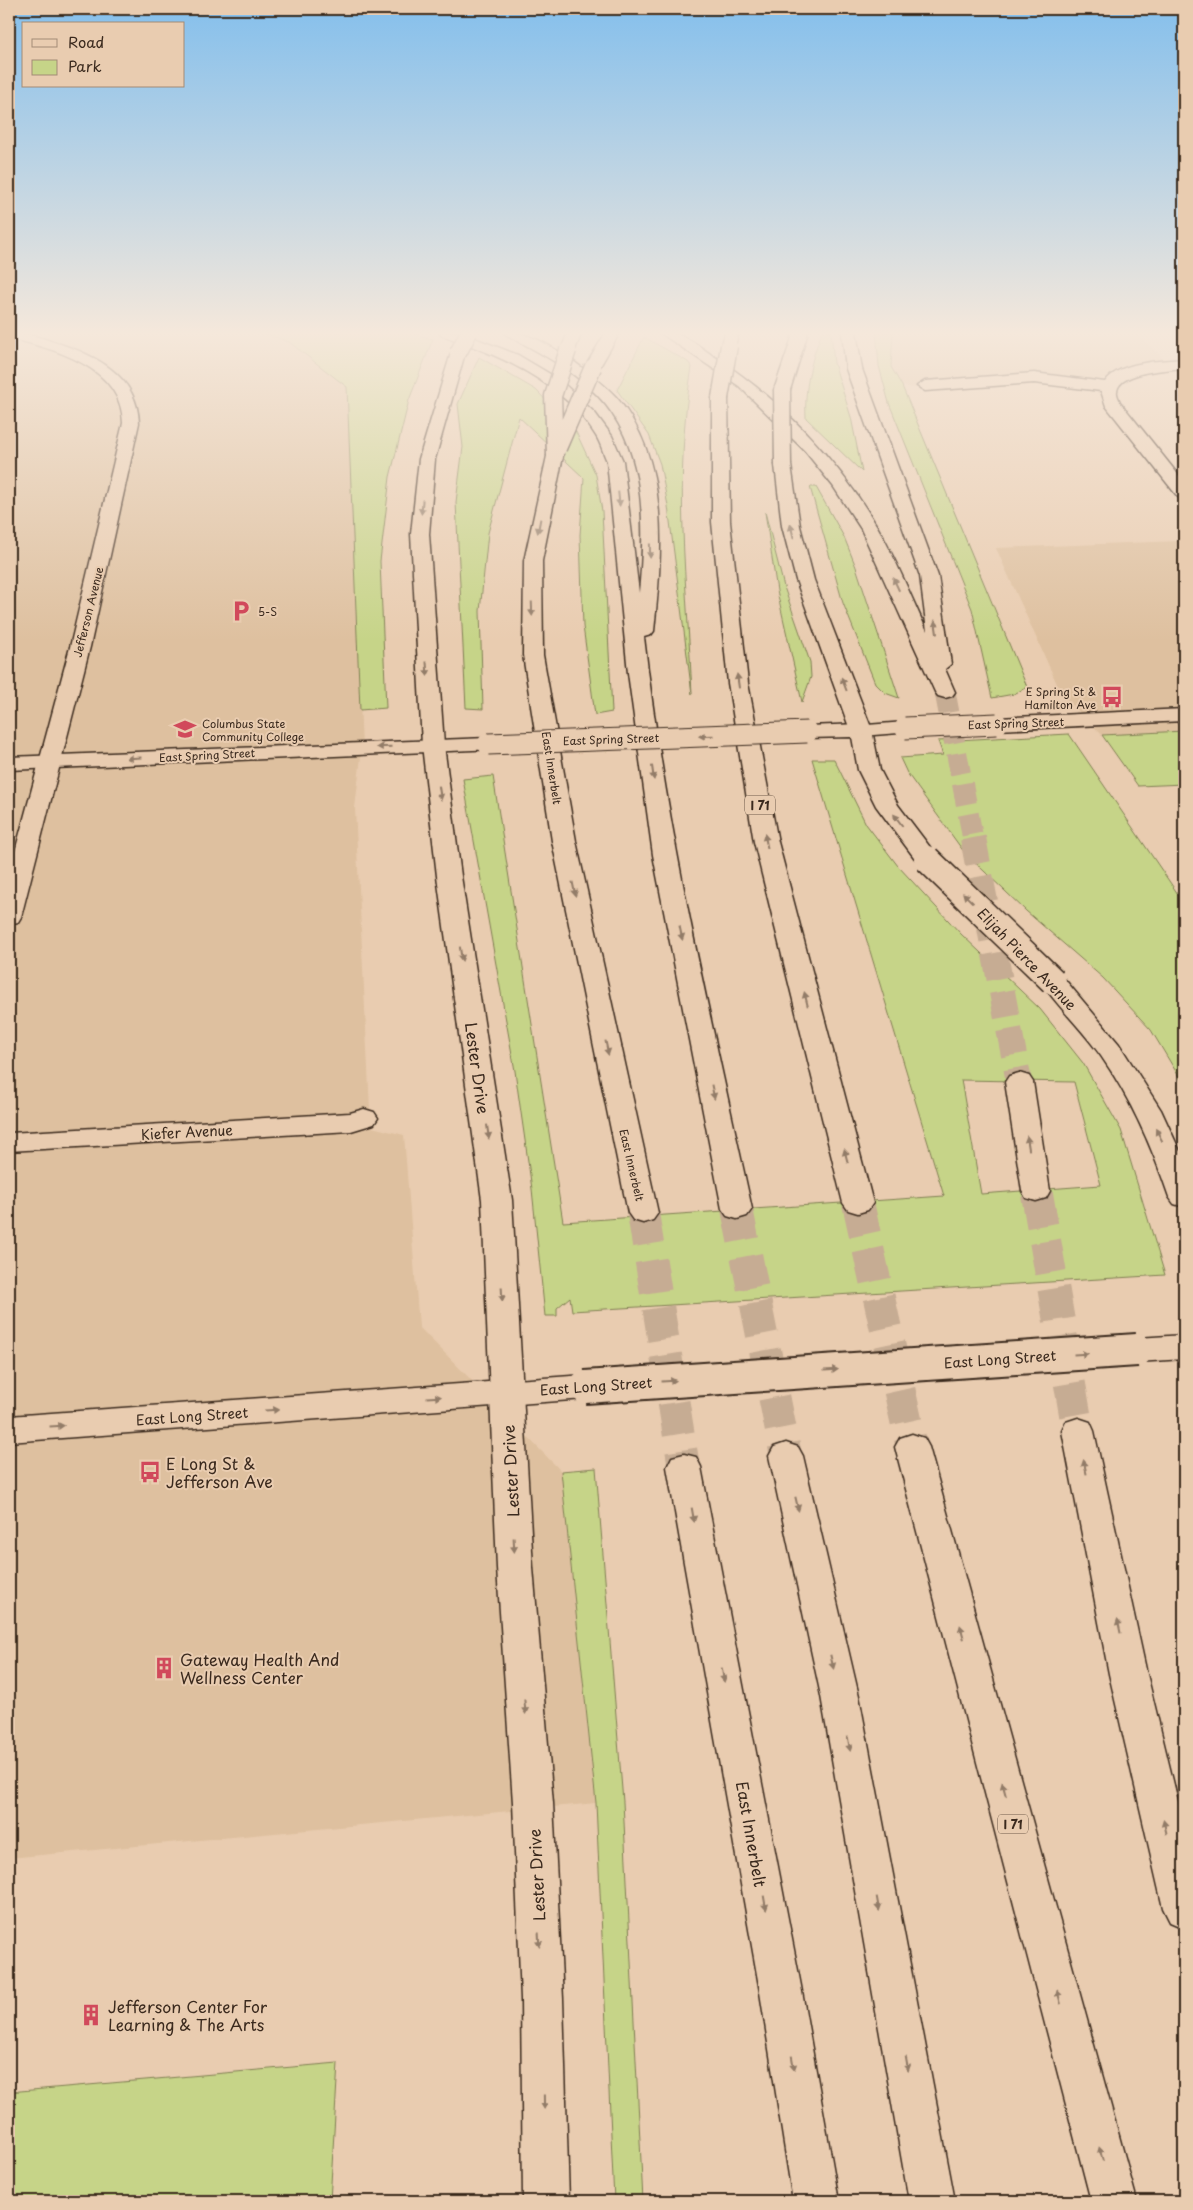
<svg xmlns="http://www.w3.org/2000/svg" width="1193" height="2210" viewBox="0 0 1193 2210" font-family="'Playpen Sans',sans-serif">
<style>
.built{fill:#dec09f}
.green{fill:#c6d488;stroke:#807f53;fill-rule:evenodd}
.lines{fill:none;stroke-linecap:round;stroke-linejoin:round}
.motorway-tunnel-far2{stroke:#c6ac93;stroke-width:21;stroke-dasharray:21 10;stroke-linecap:butt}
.motorway-tunnel-far1{stroke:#c6ac93;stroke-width:26;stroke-dasharray:26 13;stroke-linecap:butt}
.motorway-tunnel{stroke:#c6ac93;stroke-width:32;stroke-dasharray:32 16;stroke-linecap:butt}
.minor-casing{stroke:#3b2a1e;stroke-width:3}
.tertiary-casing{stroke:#3b2a1e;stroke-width:3}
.secondary-casing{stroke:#3b2a1e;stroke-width:3}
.motorway-casing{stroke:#3b2a1e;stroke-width:3}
.minor{fill:#e9ccb0;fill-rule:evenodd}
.tertiary{fill:#e9ccb0;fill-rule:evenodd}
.secondary{fill:#e9ccb0;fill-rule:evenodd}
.motorway{fill:#e9ccb0;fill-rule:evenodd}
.tertiary-bridge-casing{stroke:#3b2a1e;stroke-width:23;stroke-linecap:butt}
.secondary-bridge-far2-casing{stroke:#3b2a1e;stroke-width:23;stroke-linecap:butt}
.secondary-bridge-far1-casing{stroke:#3b2a1e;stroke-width:29;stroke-linecap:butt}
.secondary-bridge-casing{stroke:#3b2a1e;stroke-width:36;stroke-linecap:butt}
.motorway-bridge-casing{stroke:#3b2a1e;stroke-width:19;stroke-linecap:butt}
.tertiary-bridge{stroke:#e9ccb0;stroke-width:21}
.secondary-bridge-far2{stroke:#e9ccb0;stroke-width:21}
.secondary-bridge-far1{stroke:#e9ccb0;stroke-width:26}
.secondary-bridge{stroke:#e9ccb0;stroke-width:32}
.motorway-bridge{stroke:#e9ccb0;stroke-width:16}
.oneway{fill:#927b67}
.labels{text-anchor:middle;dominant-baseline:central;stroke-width:4;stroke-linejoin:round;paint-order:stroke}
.far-poi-label{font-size:11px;fill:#3b2a1e;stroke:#e9ccb0;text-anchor:start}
.far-street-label{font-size:11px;fill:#3b2a1e;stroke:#e9ccb0}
.shield{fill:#e9ccb0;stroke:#6f5b4a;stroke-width:1}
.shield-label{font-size:12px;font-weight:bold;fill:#3b2a1e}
.street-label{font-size:14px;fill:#3b2a1e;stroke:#e9ccb0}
.near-street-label{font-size:16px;fill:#3b2a1e;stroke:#e9ccb0}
.near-poi-label{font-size:16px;fill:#3b2a1e;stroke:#e9ccb0;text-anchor:start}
</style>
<rect width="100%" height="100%" fill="#e9ccb0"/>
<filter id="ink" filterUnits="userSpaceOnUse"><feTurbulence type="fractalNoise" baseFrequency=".02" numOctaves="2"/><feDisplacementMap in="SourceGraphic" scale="10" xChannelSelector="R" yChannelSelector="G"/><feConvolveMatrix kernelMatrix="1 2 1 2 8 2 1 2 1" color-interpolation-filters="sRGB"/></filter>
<g filter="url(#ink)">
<path class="built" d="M9 332H261L289 342 347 387 362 748 355 808 370 1109 369 1114 352 1122 404 1135 419 1327 561 1471 596 1803 9 1858Z
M893 332H1135L1168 363 1096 380 927 390 902 386 891 367Z
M1180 541 1184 547V731L1102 735 1061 693 996 548Z"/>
<path class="green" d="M261 332H407L433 339 409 400 390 477 380 561 386 708 360 710 347 387 289 342Z
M822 332H831L834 363 851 417 862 472 806 418C804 389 811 359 822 332Z
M876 332H893L891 367 902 386 1027 687 1014 694 992 698 972 609 889 403 879 366Z
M644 337 688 362 692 367C673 475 687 586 692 694L668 506 660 464 649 435 617 390Z
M479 357 536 390 576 432 596 475 602 511 612 712 595 715 583 626 580 535 584 478 519 417 488 533 480 611 483 709 466 708 456 502 463 447 458 404Z
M810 487H816L844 537 856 567 899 698 885 693 875 683 843 603Z
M765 512 784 587 810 662 811 677 802 702 777 591Z
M1184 731V784L1138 786 1102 735Z
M1069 734 1184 903V1085L1151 1030 1103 978 1026 911 964 852 907 773 900 758 943 755 938 741Z
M812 759H834L866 824 898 866 961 934 1040 1009 1083 1063 1121 1130 1165 1275 572 1311 570 1297 557 1308V1316H545L532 1189 515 1071 463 779 493 776 563 1222 944 1196ZM961 1080 1074 1082 1101 1185 981 1194Z
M596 1468 623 1802 643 2201H614L596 1803 561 1471Z
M338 2063 330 2201H9V2092Z"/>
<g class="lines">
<path class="motorway-tunnel-far2" d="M945 692 973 839"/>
<path class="motorway-tunnel-far1" d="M973 838 1019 1082
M1036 1191 1037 1196"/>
<path class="motorway-tunnel" d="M1037 1194 1078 1431
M858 1203 912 1447
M737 1209 786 1456
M643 1213 684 1467"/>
<g class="minor-casing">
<path id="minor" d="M9 332C24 332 39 337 54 342 93 354 138 375 139 423L90 647 21 917 18 922 9 924V874L70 647 123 423C122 366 54 349 9 338Z
M1184 359V368C1168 370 1120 371 1117 391 1116 394 1119 399 1120 402L1184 482V498L1178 497 1106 406 1101 391 1034 383 925 391 917 386 925 381 1034 373 1105 382C1120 361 1160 361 1184 359Z
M364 1109 374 1112 378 1118 374 1124 351 1131 9 1151V1133L350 1113Z"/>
</g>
<g class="tertiary-casing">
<path id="tertiary" d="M1184 709V721L997 730 990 728 986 724 990 720 997 718Z
M905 722 912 724 916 728 912 732 861 736 854 734 850 730 854 726Z
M433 739 441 740 444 745 461 876 512 1200 533 1568 553 1803 563 1999 569 2201H523L521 1999 513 1803 497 1568 482 1200 437 876 422 745 425 740Z"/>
</g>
<g class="secondary-casing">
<path id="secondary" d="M861 724 868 726 872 730 880 770 898 805 939 859 935 864 927 866 919 864 876 806 858 770 852 737 807 738 799 737 796 732 799 727 807 726Z
M488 738 496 739 499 744 496 749 9 770V757Z
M1053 973 1062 976 1119 1044 1161 1110 1184 1160V1207L1174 1204 1169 1197C1152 1147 1131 1099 1101 1056 1082 1029 1058 1007 1040 981L1044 976Z
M1184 1335V1359L1137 1362 1126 1358 1121 1350 1126 1342 1137 1338Z
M585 1375 596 1378 601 1387 596 1396 585 1399 9 1442V1416Z"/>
</g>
<g class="motorway-casing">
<path id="motorway" d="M439 332H459L518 355 560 380 595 413 612 436 623 461 639 593C645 531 647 457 606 405 581 374 541 353 507 335L505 332C531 332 552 347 573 361 588 372 604 384 617 398 671 462 662 554 654 631L651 635 644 637C666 830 711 1019 752 1209L747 1216 737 1219 727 1216 722 1209 653 855 628 673 607 461C603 453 601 444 596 436 563 381 499 355 441 335Z
M568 332H582L575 350 568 354 561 350Z
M606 332H620L598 370H588L585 367Z
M659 332C680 329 698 346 715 357 781 400 839 461 878 528 897 561 911 597 927 631L920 576 846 369 842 332H856L862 369 938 576 951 664 945 669 955 692 952 696 945 698 938 696 935 692 861 529 833 486 805 451 739 386Z
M725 332H739L734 349 729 350 722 346Z
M794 332H808L790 390 782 395 774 390Z
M458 349 465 353 435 459 429 534 444 745 441 750 433 751 425 750 422 745 411 534 419 459 451 353Z
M720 393 728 398 730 522 748 683 778 842 873 1203 868 1210 858 1213 848 1210 843 1203 754 842 728 683 712 522V398Z
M555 451 561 452 563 456 542 561 543 655 576 841 658 1213 653 1220 643 1223 633 1220 628 1213 552 841 523 655 524 561 547 456 549 452Z
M783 460 789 461 791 465 800 526 814 580 872 730 868 734 861 736 854 734 850 730 796 580 782 526 775 465 777 461Z
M1019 1073 1029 1076 1033 1082 1050 1191 1046 1198 1036 1201 1026 1198 1022 1191 1005 1082 1009 1076Z
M1078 1418 1090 1422 1094 1431 1147 1674 1184 1826V1928L1170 1922 1163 1908 1109 1674 1062 1431 1066 1422Z
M912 1434 924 1438 929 1447 1137 2201H1091L895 1447 900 1438Z
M786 1443 798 1447 803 1456 859 1696 955 2201H909L821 1696 769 1456 774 1447Z
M684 1454 696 1457 701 1467 801 1986 839 2201H793L759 1986 667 1467 672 1457Z"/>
</g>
<use href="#minor" class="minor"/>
<use href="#tertiary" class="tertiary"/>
<use href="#secondary" class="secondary"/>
<use href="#motorway" class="motorway"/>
<g class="tertiary-bridge-casing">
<path id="tertiary-bridge" d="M905 728 997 724"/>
</g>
<g class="secondary-bridge-far2-casing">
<path id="secondary-bridge-far2" d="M488 744 807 732"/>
</g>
<g class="secondary-bridge-far1-casing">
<path id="secondary-bridge-far1" d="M927 859 1053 981"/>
</g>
<g class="secondary-bridge-casing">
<path id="secondary-bridge" d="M585 1387 1137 1350"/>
</g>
<g class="motorway-bridge-casing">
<path id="motorway-bridge" d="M458 353 469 332
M782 390 783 465
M720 398 729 346
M558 448 593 367
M555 456 553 396 568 350"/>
</g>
<use href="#tertiary-bridge" class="tertiary-bridge"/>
<use href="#secondary-bridge-far2" class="secondary-bridge-far2"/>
<use href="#secondary-bridge-far1" class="secondary-bridge-far1"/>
<use href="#secondary-bridge" class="secondary-bridge"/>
<use href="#motorway-bridge" class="motorway-bridge"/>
</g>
<defs><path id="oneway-solid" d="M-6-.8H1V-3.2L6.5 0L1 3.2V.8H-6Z" transform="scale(1.25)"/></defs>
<g class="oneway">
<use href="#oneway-solid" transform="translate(619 499) rotate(84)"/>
<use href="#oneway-solid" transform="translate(422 507) rotate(95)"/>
<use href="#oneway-solid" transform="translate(539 526) rotate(101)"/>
<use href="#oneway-solid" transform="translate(792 531) rotate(-103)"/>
<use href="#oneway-solid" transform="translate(650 551) rotate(89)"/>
<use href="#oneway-solid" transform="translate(896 584) rotate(-115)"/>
<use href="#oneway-solid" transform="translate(532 609) rotate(88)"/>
<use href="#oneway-solid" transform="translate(936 627) rotate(-98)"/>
<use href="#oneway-solid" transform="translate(427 669) rotate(86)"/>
<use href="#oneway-solid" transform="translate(738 681) rotate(-98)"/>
<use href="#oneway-solid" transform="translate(844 684) rotate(-111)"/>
<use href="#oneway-solid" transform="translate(706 736) rotate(178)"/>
<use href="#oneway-solid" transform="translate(384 747) rotate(178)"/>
<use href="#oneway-solid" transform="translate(134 758) rotate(177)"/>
<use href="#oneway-solid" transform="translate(653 773) rotate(82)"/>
<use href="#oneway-solid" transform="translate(440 793) rotate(81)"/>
<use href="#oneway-solid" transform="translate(898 820) rotate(-127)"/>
<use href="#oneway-solid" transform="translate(766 841) rotate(-102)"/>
<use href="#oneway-solid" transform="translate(574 889) rotate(78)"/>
<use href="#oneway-solid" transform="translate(968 898) rotate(-136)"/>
<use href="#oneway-solid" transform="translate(681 933) rotate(78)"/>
<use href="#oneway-solid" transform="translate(461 954) rotate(81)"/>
<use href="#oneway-solid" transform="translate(806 999) rotate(-104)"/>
<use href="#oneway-solid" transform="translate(607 1048) rotate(78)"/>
<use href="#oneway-solid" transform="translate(713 1092) rotate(78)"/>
<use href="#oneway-solid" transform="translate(488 1132) rotate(82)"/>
<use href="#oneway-solid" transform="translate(1159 1135) rotate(-118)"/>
<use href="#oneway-solid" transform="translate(1028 1143) rotate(-99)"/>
<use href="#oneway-solid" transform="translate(846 1156) rotate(-104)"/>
<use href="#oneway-solid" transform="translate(502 1294) rotate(87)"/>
<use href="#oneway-solid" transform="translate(1081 1354) rotate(-4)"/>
<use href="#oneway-solid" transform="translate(831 1370) rotate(-4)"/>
<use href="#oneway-solid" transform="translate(669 1381) rotate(-4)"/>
<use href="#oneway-solid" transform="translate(434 1397) rotate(-4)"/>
<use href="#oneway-solid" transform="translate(272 1410) rotate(-4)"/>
<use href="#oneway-solid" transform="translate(57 1426) rotate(-4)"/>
<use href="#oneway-solid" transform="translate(1085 1467) rotate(-102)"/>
<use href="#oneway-solid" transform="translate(797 1504) rotate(77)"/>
<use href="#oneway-solid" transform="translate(693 1515) rotate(80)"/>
<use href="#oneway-solid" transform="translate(514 1545) rotate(87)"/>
<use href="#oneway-solid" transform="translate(1119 1626) rotate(-102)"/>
<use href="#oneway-solid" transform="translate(962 1632) rotate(-105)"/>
<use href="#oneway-solid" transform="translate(832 1662) rotate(77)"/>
<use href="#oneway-solid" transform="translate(723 1675) rotate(80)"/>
<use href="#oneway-solid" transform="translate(525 1707) rotate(85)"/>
<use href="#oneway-solid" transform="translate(849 1744) rotate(80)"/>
<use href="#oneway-solid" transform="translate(1004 1789) rotate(-105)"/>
<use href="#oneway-solid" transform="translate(1165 1827) rotate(-103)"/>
<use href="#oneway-solid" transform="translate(765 1903) rotate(80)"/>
<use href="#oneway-solid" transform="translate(878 1904) rotate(80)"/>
<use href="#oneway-solid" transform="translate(539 1940) rotate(87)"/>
<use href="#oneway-solid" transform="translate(1059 1997) rotate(-105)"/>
<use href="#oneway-solid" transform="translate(793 2063) rotate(80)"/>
<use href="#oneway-solid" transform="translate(907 2064) rotate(80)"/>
<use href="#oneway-solid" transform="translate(544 2102) rotate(89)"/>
<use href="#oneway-solid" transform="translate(1101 2154) rotate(-105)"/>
</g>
</g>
<linearGradient id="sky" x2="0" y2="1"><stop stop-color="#84bfec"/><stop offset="0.52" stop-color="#f5e8db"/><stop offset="1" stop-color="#f5e8db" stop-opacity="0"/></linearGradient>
<rect width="1193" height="641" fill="url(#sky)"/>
<defs>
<g id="parking-bare" transform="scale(1.725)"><path d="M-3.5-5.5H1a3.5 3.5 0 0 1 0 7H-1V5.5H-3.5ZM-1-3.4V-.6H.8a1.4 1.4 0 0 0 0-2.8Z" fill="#d1495b" stroke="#e9ccb0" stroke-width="2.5" paint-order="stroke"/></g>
<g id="bus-bare" transform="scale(1.725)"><path d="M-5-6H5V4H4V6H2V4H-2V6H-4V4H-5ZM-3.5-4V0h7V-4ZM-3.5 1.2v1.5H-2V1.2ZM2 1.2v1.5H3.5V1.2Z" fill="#d1495b" stroke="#e9ccb0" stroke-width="2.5" paint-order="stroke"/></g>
<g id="university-bare" transform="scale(1.725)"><path d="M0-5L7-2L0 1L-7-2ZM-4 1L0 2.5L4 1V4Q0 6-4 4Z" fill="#d1495b" stroke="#e9ccb0" stroke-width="2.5" paint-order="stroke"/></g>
<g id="building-bare" transform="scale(1.725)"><path d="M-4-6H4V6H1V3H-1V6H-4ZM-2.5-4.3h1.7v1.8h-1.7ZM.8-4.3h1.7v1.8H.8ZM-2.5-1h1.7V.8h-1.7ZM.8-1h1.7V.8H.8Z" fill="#d1495b" stroke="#e9ccb0" stroke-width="2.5" paint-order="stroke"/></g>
</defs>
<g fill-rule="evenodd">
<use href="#parking-bare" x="241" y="611"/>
<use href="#bus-bare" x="1112" y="697"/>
<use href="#university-bare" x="185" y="729"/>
<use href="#bus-bare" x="150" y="1472"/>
<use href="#building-bare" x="164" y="1668"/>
<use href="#building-bare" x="91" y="2015"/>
</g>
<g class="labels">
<g class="far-poi-label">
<text x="258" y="611">5-S</text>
<text x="1096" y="691" text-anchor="end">E Spring St &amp;<tspan x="1096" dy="13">Hamilton Ave</tspan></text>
<text x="202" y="723">Columbus State<tspan x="202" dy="13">Community College</tspan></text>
</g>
<g class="far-street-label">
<text transform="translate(88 612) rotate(-76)">Jefferson Avenue</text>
<text transform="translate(1016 723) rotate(-2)">East Spring Street</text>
<text transform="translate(611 739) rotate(-2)">East Spring Street</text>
<text transform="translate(207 755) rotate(-3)">East Spring Street</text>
<text transform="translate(552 768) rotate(81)">East Innerbelt</text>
<text transform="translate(632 1165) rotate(77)">East Innerbelt</text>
</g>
<g class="shield">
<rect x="745" y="795.5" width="30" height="19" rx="4"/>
<rect x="998" y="1814.5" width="30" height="19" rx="4"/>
</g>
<g class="shield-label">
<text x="760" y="805">I 71</text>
<text x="1013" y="1824">I 71</text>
</g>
<g class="street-label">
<text transform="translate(1027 959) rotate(46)">Elijah Pierce Avenue</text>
<text transform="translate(187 1132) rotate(-3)">Kiefer Avenue</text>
<text transform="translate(1000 1359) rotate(-4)">East Long Street</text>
<text transform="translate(596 1386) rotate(-4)">East Long Street</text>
<text transform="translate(192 1416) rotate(-4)">East Long Street</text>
</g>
<g class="near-street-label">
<text transform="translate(478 1068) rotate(82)">Lester Drive</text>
<text transform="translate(510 1471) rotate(-93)">Lester Drive</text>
<text transform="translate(752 1834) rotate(80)">East Innerbelt</text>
<text transform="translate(536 1875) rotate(-93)">Lester Drive</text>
</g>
<g class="near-poi-label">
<text x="166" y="1463">E Long St &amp;<tspan x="166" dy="18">Jefferson Ave</tspan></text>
<text x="180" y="1659">Gateway Health And<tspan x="180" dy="18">Wellness Center</tspan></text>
<text x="108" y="2006">Jefferson Center For<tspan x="108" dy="18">Learning &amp; The Arts</tspan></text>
</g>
</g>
<rect width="1193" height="2210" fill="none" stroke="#e9ccb0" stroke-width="30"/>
<rect x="15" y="15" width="1163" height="2180" fill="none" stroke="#3b2a1e" stroke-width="2" filter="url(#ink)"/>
<rect x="22" y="22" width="162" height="65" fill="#e9ccb0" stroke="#a38b76"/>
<rect x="32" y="39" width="25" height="8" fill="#e9ccb0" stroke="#a38b76"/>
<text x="68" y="48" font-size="15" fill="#3b2a1e">Road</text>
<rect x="32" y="60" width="25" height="15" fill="#c6d488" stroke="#a38b76"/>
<text x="68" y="72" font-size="15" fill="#3b2a1e">Park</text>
</svg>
